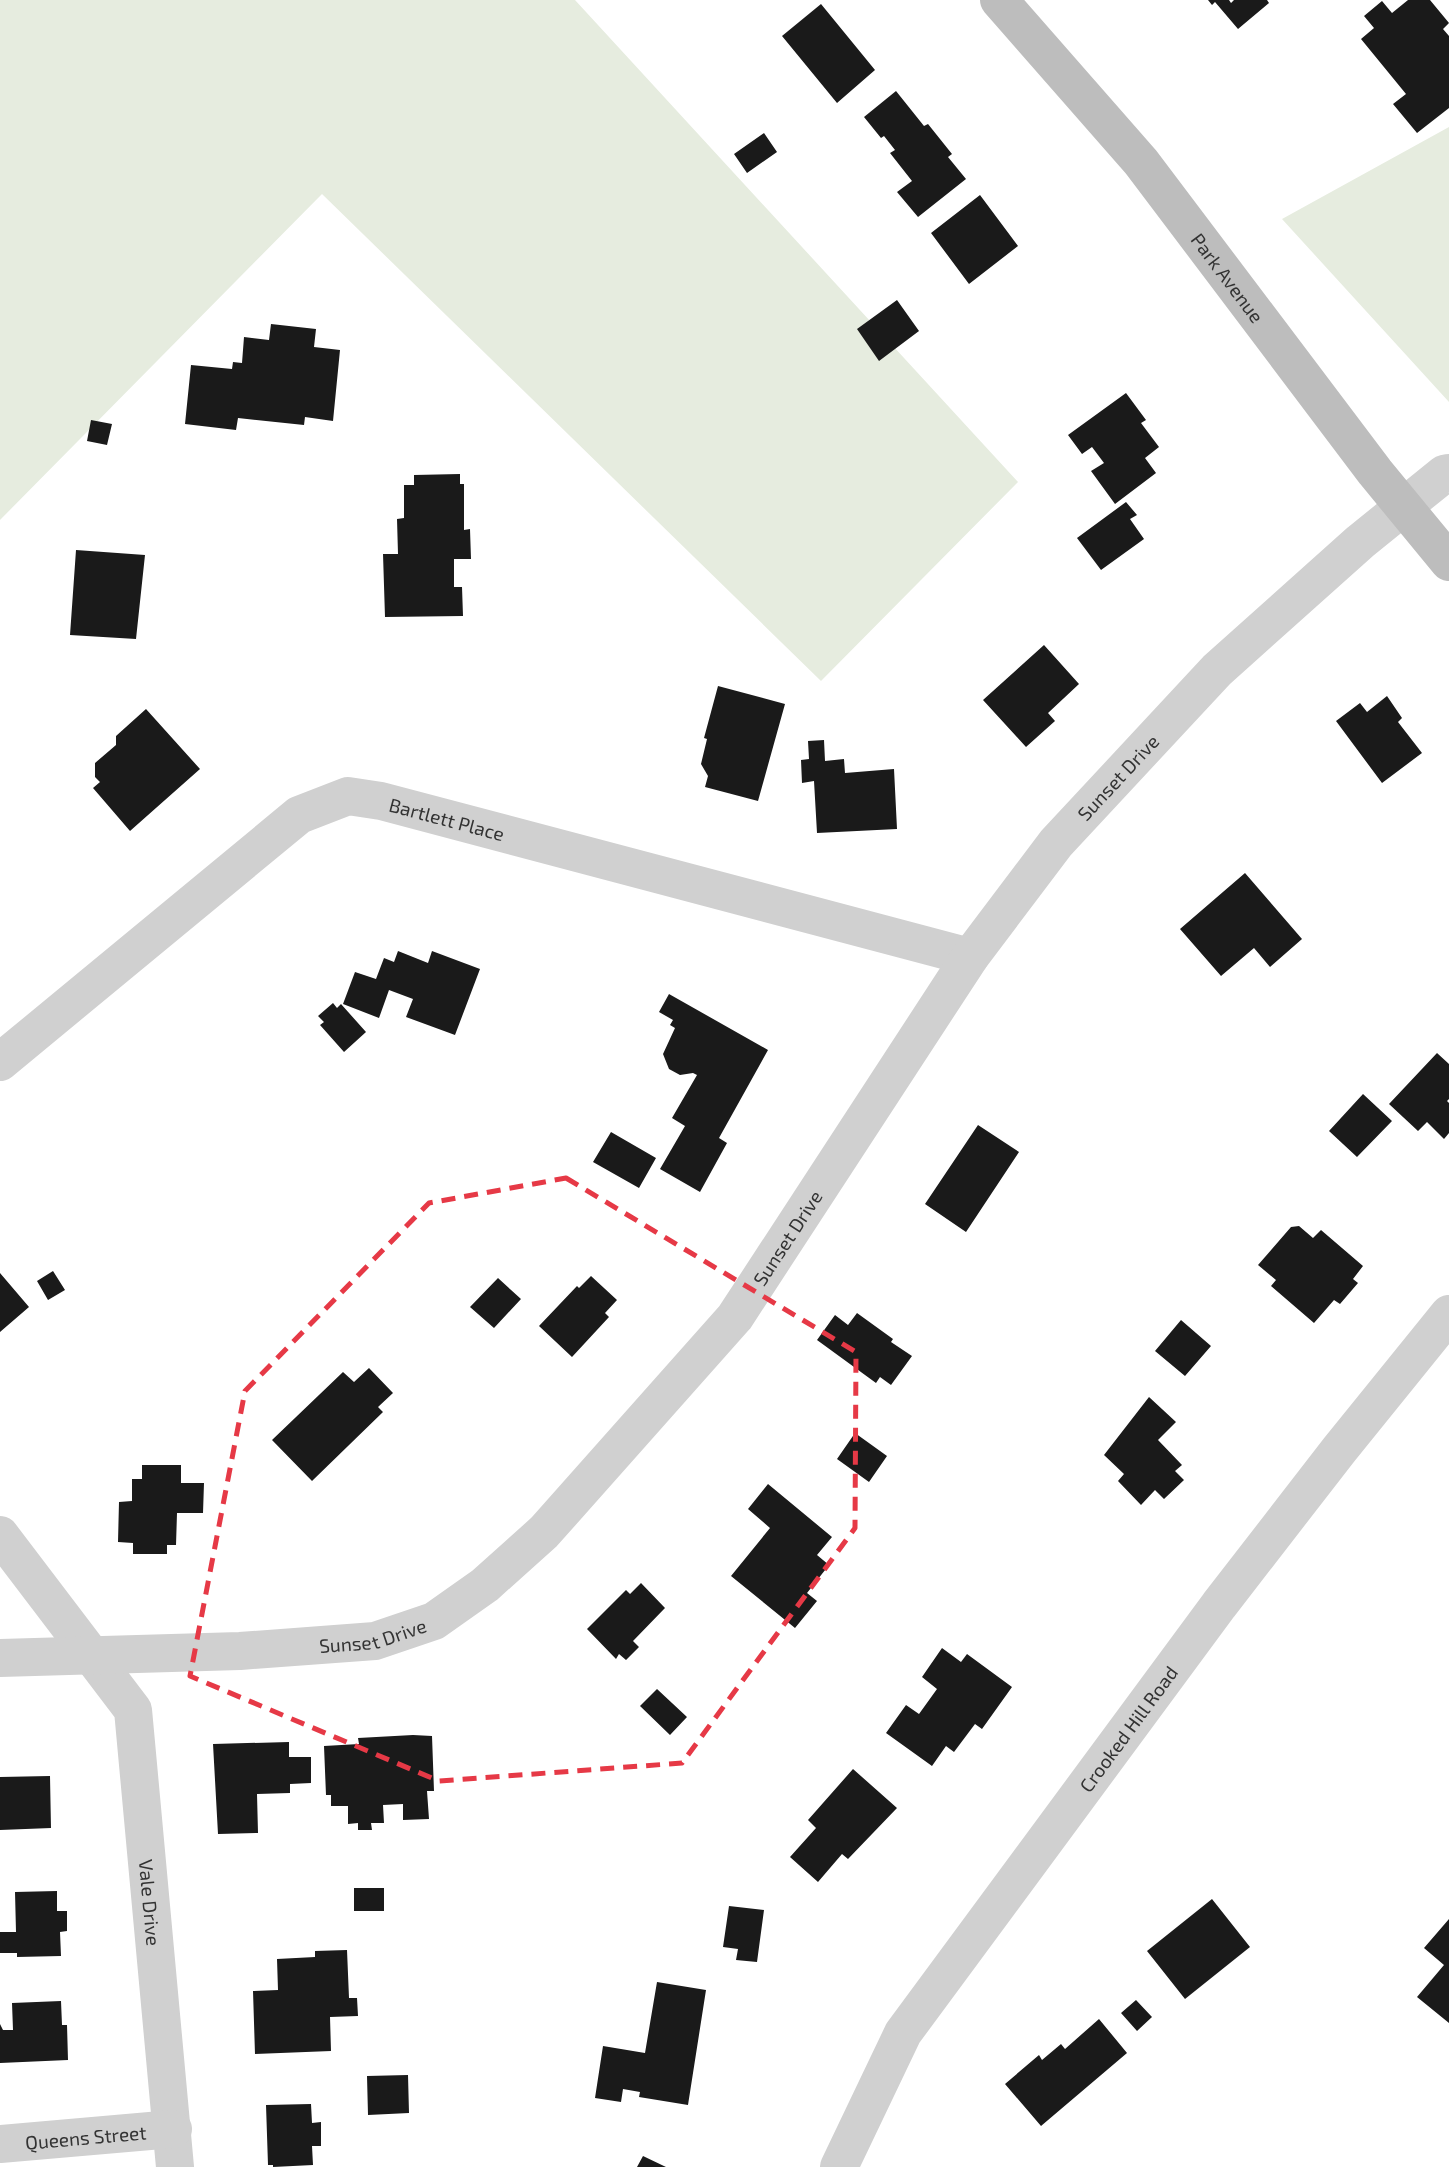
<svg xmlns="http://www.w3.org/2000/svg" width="1449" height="2167" viewBox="0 0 1449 2167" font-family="'Exo 2',sans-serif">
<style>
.green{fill:#e6ecdf}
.building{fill:#1a1a1a}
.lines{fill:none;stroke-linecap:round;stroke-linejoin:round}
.minor{stroke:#d0d0d0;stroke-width:38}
.secondary{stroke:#bdbdbd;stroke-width:38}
.marked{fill:none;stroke:#e63946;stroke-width:5;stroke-dasharray:14 9;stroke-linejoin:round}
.labels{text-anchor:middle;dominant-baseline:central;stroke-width:7;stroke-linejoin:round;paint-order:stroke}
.street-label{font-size:19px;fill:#333;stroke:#fff}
</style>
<rect width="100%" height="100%" fill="#fff"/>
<path class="green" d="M0 0H575L1018 482 821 681 322 194 0 520Z
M1449 127V402L1282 219Z"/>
<path class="building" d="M1208 0H1229L1231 3 1234 0H1267L1269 3 1238 29 1215 2 1212 5Z
M1408 0H1430L1449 23 1443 29 1449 36V108L1417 133 1393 104 1406 94 1361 39 1374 28 1364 16 1382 1 1392 13Z
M821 4 875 70 837 103 782 36Z
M896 91 924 126 928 124 952 154 948 157 966 179 918 217 897 192 912 181 890 153 895 150 884 136 881 138 864 117Z
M764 133 777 152 747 173 734 154Z
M980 195 1018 246 969 284 931 233Z
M897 300 919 331 879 361 857 329Z
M271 324 316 329 314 347 340 350 333 421 305 417 304 425 238 418 236 430 185 424 191 365 232 369 233 362 242 363 244 337 269 340Z
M1126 393 1146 420 1141 423 1159 447 1145 458 1156 473 1115 504 1091 471 1104 463 1092 447 1082 454 1068 435Z
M91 420 112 424 107 445 87 441Z
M460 474V484H464V530L470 529 471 559H454V587H462L463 616 385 617 383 554H398L397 519 404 518V485H414V475Z
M1126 502 1137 515 1130 519 1144 539 1101 570 1077 538Z
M76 550 145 555 136 639 70 635Z
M1044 645 1079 684 1048 713 1055 721 1026 747 983 700Z
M718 686 785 704 758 801 705 787 708 776 701 764 707 739 704 738Z
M1387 696 1402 718 1398 722 1422 753 1382 783 1336 721 1360 703 1367 712Z
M146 709 200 769 130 831 93 788 100 782 95 777V763L116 745V736Z
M824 740 825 761 844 759 845 773 894 769 897 829 817 833 814 781 802 783 801 760 809 759 808 741Z
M1245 873 1302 939 1270 967 1254 948 1221 976 1180 929Z
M398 951 428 963 432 951 480 969 455 1035 406 1017 413 999 389 990 379 1018 343 1004 355 972 376 979 384 958 394 962Z
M669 994 768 1050 719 1138 727 1143 700 1192 660 1169 685 1126 672 1118 697 1075 693 1073 680 1075 669 1069 663 1054 675 1028 670 1025 673 1020 659 1012Z
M333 1003 337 1008 341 1004 366 1032 344 1052 320 1025 324 1022 318 1016Z
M1437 1053 1449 1064V1099L1447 1101 1449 1103V1133L1444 1139 1427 1122 1418 1131 1389 1104Z
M1363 1094 1392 1121 1357 1157 1329 1131Z
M978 1125 1019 1152 966 1232 925 1204Z
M611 1132 656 1158 639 1188 593 1162Z
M1299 1226 1313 1238 1321 1230 1363 1266 1353 1279 1358 1283 1340 1304 1334 1300 1314 1323 1271 1286 1276 1280 1258 1265 1291 1227Z
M53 1271 65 1290 48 1300 37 1281Z
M0 1273 29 1307 0 1332Z
M591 1276 617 1300 605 1313 609 1317 572 1357 539 1326 577 1286 579 1288Z
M498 1278 521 1299 494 1328 470 1307Z
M857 1313 893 1339 891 1342 912 1356 891 1385 880 1377 876 1383 817 1340 835 1315 848 1325Z
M1181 1320 1211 1346 1185 1376 1155 1351Z
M369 1368 393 1393 378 1407 383 1412 312 1481 272 1440 343 1372 354 1382Z
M1149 1397 1176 1422 1158 1440 1182 1465 1175 1471 1184 1480 1164 1499 1155 1490 1141 1505 1118 1481 1124 1474 1104 1455Z
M855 1433 887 1456 869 1482 837 1459Z
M142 1465H181V1483H204L203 1513H177L176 1545H167V1554H133V1543L118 1542 119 1502 132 1501V1479H142Z
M768 1484 832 1537 817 1555 829 1565 807 1593 817 1601 795 1628 731 1576 770 1528 748 1509Z
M641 1583 665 1608 633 1641 639 1647 626 1660 619 1654 616 1659 587 1629 626 1590 630 1594Z
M942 1648 961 1662 967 1654 1012 1687 982 1729 975 1724 954 1752 946 1746 932 1766 886 1733 906 1705 919 1714 937 1689 922 1677Z
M657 1689 687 1717 670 1735 640 1706Z
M413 1735 432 1736 434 1791H427L429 1819 403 1820V1804L383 1805 384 1823H371L372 1830H358V1823L348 1824V1806H331V1795H326L324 1746 359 1744 358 1738Z
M289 1742V1757H311V1783L290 1784V1793L257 1794 258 1833 218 1834 213 1744Z
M853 1769 897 1808 848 1859 842 1854 818 1882 790 1857 816 1828 808 1820Z
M50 1776 51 1828 0 1830V1777Z
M354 1888H384V1911H354Z
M57 1891V1911H67V1931L60 1932 61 1956 17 1957V1953H0V1932H16L15 1892Z
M1212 1899 1250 1947 1185 1999 1147 1951Z
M729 1906 764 1910 757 1962 736 1960 738 1949 723 1947Z
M1449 1919V2023L1417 1997 1444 1965 1424 1948Z
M347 1950 349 1998H357L358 2016 330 2017 331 2051 255 2054 253 1991 278 1990 277 1959 315 1957V1951Z
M657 1982 706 1990 688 2105 639 2097 640 2092 623 2089 621 2102 595 2098 603 2046 645 2053Z
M1136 2000 1152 2017 1137 2031 1121 2013Z
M61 2001 62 2025H67L68 2060 0 2063V2024L3 2030H13L12 2003Z
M1099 2019 1127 2053 1041 2126 1005 2084 1039 2055 1042 2060 1061 2044 1065 2049Z
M408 2075 409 2113 368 2115 367 2076Z
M311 2104 312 2123 321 2122V2146H312L313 2165 273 2167V2165H268L266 2105Z
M643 2156 666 2167H637Z"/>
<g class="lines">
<g class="minor">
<path id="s1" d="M0 1062 299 815 348 796 381 801 970 957"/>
<path id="s2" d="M0 1535 133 1710 175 2167"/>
<path id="s3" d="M0 1658 240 1651 375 1641 434 1621 485 1585 544 1532 735 1317 970 957 1056 843 1217 670 1360 542 1444 474 1449 473"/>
<path id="s4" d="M0 2144 173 2129"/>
<path id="s5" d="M839 2167 903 2033 1219 1605 1339 1450 1449 1314"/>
</g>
<path class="secondary" id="s6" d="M999 0 1141 162 1375 472 1449 562"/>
</g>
<path class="marked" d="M566 1178 856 1352 855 1528 682 1763 439 1781 190 1676 245 1391 429 1203Z"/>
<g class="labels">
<g class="street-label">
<text stroke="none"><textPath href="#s6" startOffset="360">Park Avenue</textPath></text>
<text stroke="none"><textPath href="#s3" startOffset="1530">Sunset Drive</textPath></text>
<text stroke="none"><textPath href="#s1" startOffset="542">Bartlett Place</textPath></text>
<text stroke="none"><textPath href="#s3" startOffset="962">Sunset Drive</textPath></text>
<text stroke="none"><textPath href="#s3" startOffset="374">Sunset Drive</textPath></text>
<text stroke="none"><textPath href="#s5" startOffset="527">Crooked Hill Road</textPath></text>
<text stroke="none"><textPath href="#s2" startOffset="413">Vale Drive</textPath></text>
<text stroke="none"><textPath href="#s4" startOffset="86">Queens Street</textPath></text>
</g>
</g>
</svg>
